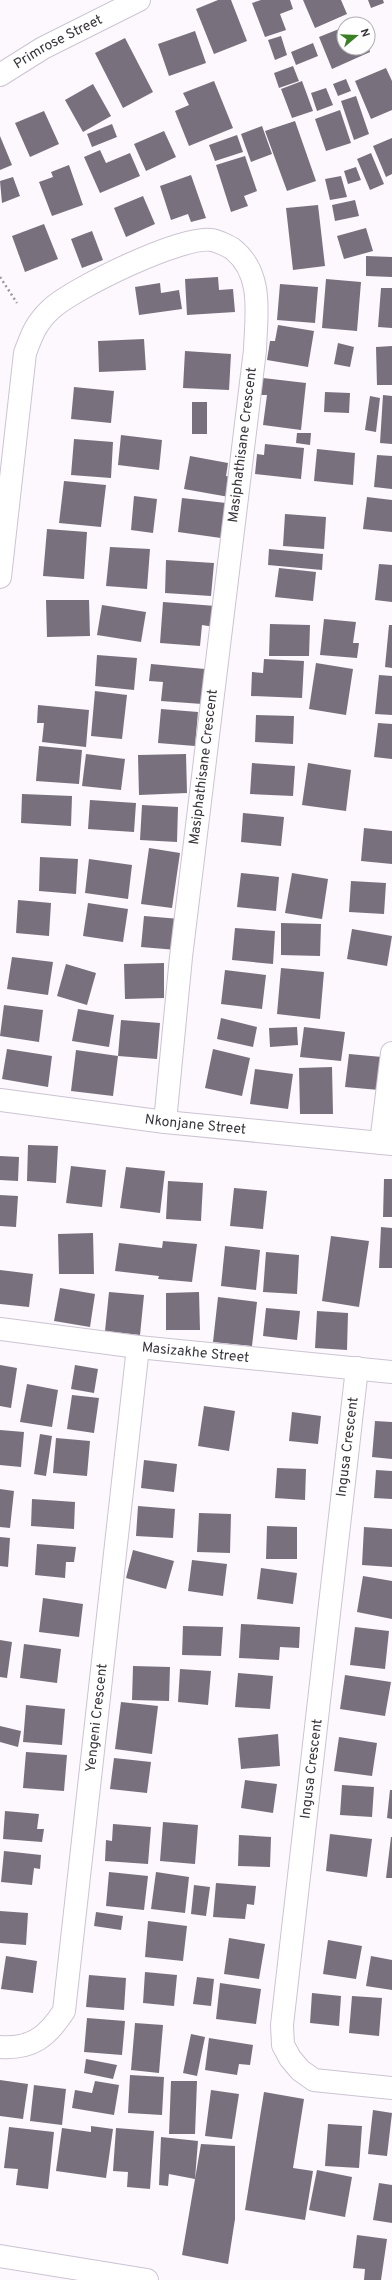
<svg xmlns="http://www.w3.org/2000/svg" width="392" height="2280" viewBox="0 0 392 2280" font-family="Overpass,sans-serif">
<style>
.building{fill:#79707e}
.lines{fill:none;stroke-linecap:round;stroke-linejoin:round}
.street-casing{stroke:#cdc3d3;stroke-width:24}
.secondary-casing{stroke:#cdc3d3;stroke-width:24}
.path{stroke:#9b979d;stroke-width:2.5;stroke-dasharray:2 3;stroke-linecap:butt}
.street{stroke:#fff;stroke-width:22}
.secondary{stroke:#fff;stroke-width:22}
.labels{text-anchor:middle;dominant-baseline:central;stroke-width:4;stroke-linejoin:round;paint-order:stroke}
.street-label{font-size:14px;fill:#39353c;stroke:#fff}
</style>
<rect width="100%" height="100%" fill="#fcf8fe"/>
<path class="building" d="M218 0H231L247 41 214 54 196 9Z
M261 0H290L293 9 280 14 286 30 265 37 252 3Z
M303 0H341L347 14 315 28Z
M368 0H383L384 3 371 8Z
M344 27V48H369L370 52 332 69 319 37Z
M195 31 206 63 169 76 158 44Z
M281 36 287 55 275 60 268 40Z
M125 38 153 92 123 108 95 53Z
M313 43 318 56 296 65 291 52Z
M293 66 299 81 279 88 274 73Z
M386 68 392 81V110L371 119 355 81Z
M346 79 351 91 338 96 333 84Z
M214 81 233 128 189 146 175 111 189 105 183 93Z
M302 81 313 111 292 118 281 89Z
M93 84 111 116 83 132 65 100Z
M326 88 333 105 317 111 311 93Z
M356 96 369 134 354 140 341 101Z
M340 110 351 143 326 151 315 119Z
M44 111 59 144 30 157 15 123Z
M295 121 316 181 287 191 265 131Z
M112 124 117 137 92 147 87 134Z
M262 126 272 154 251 162 241 134Z
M164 131 176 157 146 171 134 144Z
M237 135 243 152 215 161 209 145Z
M0 136 12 165 0 170Z
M392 138V174L386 177 373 146Z
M100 150 106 163 130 153 140 176 100 193 84 157Z
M371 153 384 184 370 190 357 159Z
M245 156 257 191 244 196 248 206 231 212 216 165Z
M69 165 83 205 52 216 39 182 53 177 51 172Z
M356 167 361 180 348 184 344 171Z
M191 175 206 218 191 222 188 214 171 220 160 186Z
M341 176 347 197 330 200 325 179Z
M13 177 20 196 2 203 0 181Z
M143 196 155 224 126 237 114 208Z
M355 200 359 216 335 221 332 205Z
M318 205 325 266 293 270 286 208Z
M44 224 58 259 25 272 12 236Z
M366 228 373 251 344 259 337 236Z
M92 231 103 260 82 268 71 239Z
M366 256 392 257V277L366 276Z
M218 277 219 290 233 289 235 312 187 315 185 279Z
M326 279 361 282 357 331 322 328Z
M160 283 161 293 179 290 182 309 139 315 135 287Z
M280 284 318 287 315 323 277 320Z
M381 288H392V328L378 327Z
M278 325 314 331 308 367 267 360 270 341H275Z
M144 339 146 370 99 372 98 341Z
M338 343 354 347 350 367 334 364Z
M392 346V385H377L376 347Z
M185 351 231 354 229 390 183 388Z
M263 378 306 383 301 430 263 425 267 395H261Z
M74 387 114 391 111 423 71 419Z
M325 392 350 393 349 413 324 412Z
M383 395 392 396V444L380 443Z
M370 396 380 398 376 432 365 430Z
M192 402H207V434H192Z
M297 433H311L310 445 296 443Z
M121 435 162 440 159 470 118 465Z
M74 439 113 442 111 478 71 475Z
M265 444 304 448 301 479 255 474 257 454 264 455Z
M317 449 355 453 353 485 314 481Z
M377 455 392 456V489L374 487Z
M190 456 228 463 226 476 233 477 229 497 184 489Z
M64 481 106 485 101 527 59 523Z
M134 496 157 499 153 533 131 530Z
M367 497 392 500V532L363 529Z
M182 498 226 503 221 538 178 532Z
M285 514 326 517 324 549 283 546Z
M47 529 87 532 84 579 43 576Z
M110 547 150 549 147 589 106 586Z
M269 549 323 554 322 570 268 565Z
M166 560 214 563 211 596 165 593Z
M379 564 392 565V602L375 600Z
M279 568 316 572 313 601 275 597Z
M46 600H89L90 636 47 637Z
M163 602 216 606 214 627 202 625 200 646 160 643Z
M102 605 146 612 141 642 97 635Z
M324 619 356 622 353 643H359L357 658 320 655Z
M270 624 310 625 309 656H269Z
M389 625H392V668L385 667Z
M97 655 137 658 134 690 95 686Z
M264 659 304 661 302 698 251 696 252 672 263 673Z
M316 663 353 669 346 715 309 709Z
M151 664 205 669 202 704 161 701 163 682 149 681Z
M379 675 392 676V715L375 714Z
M95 691 127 695 122 739 91 736Z
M38 705 89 710 86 747 42 742 44 723H37Z
M161 709 198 712 195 746 158 743Z
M256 715 294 716 293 744 255 742Z
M378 723 392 724V759L374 757Z
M39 746 82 750 79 784 36 781Z
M86 754 125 759 121 790 82 786Z
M186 754 187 793 139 795 138 755Z
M252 763 295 766 293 796 250 794Z
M308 763 351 770 346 811 302 805Z
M22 794 72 796 71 826 21 823Z
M90 800 136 803 134 832 88 829Z
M142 805 178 807 177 842 140 840Z
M243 813 284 817 281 846 241 842Z
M364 828 392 831V864L361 861Z
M149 848 180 853 172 908 141 904Z
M40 857 78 859 76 894 39 891Z
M89 859 132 865 128 899 85 893Z
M241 873 279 877 276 911 237 907Z
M292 873 328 879 322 919 285 913Z
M351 881 386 883 384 914 349 912Z
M18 900 51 903 49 936 16 933Z
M88 903 128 909 123 942 83 936Z
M144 916 180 919 177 950 141 947Z
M281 923 321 924 320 956 281 955Z
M235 928 275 931 273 964 232 960Z
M352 929 392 936 387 966 347 959Z
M12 957 53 962 48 995 7 989Z
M164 963V998L125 999 124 964Z
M66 964 96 973 87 1005 57 996Z
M281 968 324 972 320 1019 277 1014Z
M225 970 266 975 262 1009 221 1004Z
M4 1005 43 1010 39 1042 0 1036Z
M78 1009 114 1015 109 1047 72 1041Z
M221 1018 257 1027 253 1047 217 1039Z
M121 1020 160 1023 157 1059 118 1056Z
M297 1027 298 1045 270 1047 269 1028Z
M304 1027 345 1032 341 1061 300 1057Z
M7 1049 52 1056 48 1087 2 1079Z
M213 1049 250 1058 242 1096 205 1088Z
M76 1050 118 1056 113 1096 71 1091Z
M349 1054 382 1057 379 1090 345 1087Z
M332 1067 333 1114H300L299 1068Z
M255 1069 293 1074 288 1109 250 1104Z
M28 1145 58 1146 56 1183 27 1181Z
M0 1156 19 1157 18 1181 0 1180Z
M71 1166 106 1170 102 1207 66 1203Z
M126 1167 165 1171 160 1213 120 1208Z
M384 1179H392V1217H383Z
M168 1181 203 1183 201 1221 166 1219Z
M234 1188 267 1191 263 1229 230 1226Z
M0 1195 18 1196 16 1227 0 1226Z
M381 1227 392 1228V1268H379Z
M93 1233 94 1274H59L58 1234Z
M331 1236 369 1241 359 1307 322 1301Z
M163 1241 197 1244 192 1282 158 1279 159 1276 115 1271 119 1243 162 1248Z
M225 1246 260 1250 256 1290 221 1286Z
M266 1252 299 1255 297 1294 263 1292Z
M0 1270 33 1274 29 1307 0 1304Z
M60 1288 95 1294 90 1327 54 1321Z
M109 1292 144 1295 140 1335 105 1331Z
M199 1292 200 1330H166V1293Z
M218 1297 257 1302 252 1346 213 1342Z
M266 1308 300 1311 297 1340 263 1336Z
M317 1311 348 1313 347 1350 315 1348Z
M0 1365 17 1368 11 1408 0 1406Z
M75 1365 98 1369 94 1393 71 1389Z
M27 1384 58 1390 52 1427 20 1422Z
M72 1395 99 1398 94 1433 67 1429Z
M204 1406 235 1411 229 1451 198 1446Z
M292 1412 321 1416 318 1444 289 1441Z
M375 1421 392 1422V1459L372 1457Z
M0 1430 24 1432 21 1467 0 1465Z
M40 1434 52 1436 46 1476 34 1474Z
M56 1438 90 1441 87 1476 53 1473Z
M144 1460 177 1464 174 1492 141 1488Z
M277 1468 306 1469 305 1500 275 1498Z
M376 1470 392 1471V1499L374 1498Z
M0 1489 14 1491 10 1528 0 1527Z
M32 1499 75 1502 74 1529 31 1526Z
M138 1506 175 1509 173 1538 136 1536Z
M199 1513 231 1514 230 1553 197 1552Z
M267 1526 297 1527V1559H266Z
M364 1527 392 1529V1567L362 1565Z
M0 1537 10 1538 8 1567 0 1566Z
M37 1544 76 1547 74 1562H66L65 1578 35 1575Z
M133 1550 174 1561 166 1589 126 1578Z
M192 1560 227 1564 223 1596 188 1591Z
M261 1568 297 1573 293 1604 257 1599Z
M363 1576 392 1581V1619L357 1612Z
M43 1598 83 1604 79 1637 39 1632Z
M241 1624 300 1627 299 1648 280 1647 279 1660 239 1658Z
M183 1626 223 1627 221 1656 182 1655Z
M355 1627 389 1631 385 1669 350 1665Z
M0 1640 12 1642 7 1678 0 1677Z
M24 1644 61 1649 57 1683 20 1678Z
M133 1666 170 1667 169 1701 132 1700Z
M180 1669 211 1671 208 1705 178 1702Z
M238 1673 273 1676 270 1709 235 1707Z
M345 1675 391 1682 385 1716 340 1709Z
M121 1702 158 1706 152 1754 115 1749Z
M26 1705 65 1709 62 1745 23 1742Z
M0 1726 21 1731 18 1747 0 1742Z
M278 1734 280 1766 241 1769 238 1738Z
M339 1737 377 1743 372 1776 334 1771Z
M26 1752 67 1755 64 1791 23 1788Z
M114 1758 151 1762 147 1793 110 1789Z
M245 1780 277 1784 273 1813 241 1808Z
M342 1785 374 1787 372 1817 340 1815Z
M390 1790H392V1819L387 1818Z
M5 1811 39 1814 37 1829H44L42 1842 3 1839Z
M163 1822 198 1825 195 1864 160 1861Z
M113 1824 151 1827 148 1864 105 1861 106 1840 112 1841Z
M330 1834 372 1839 367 1877 326 1871Z
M239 1835 271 1837 270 1867 238 1866Z
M391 1837H392V1878H386Z
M4 1851 41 1855 40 1869 34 1868 32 1885 1 1882Z
M109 1872 148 1876 144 1910 106 1906Z
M156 1872 189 1877 185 1913 151 1909Z
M216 1883 256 1886 254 1905 247 1904 245 1919 213 1917Z
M194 1885 210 1887 206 1916 191 1914Z
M0 1911 28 1913 26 1945 0 1943Z
M96 1912 123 1916 121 1930 94 1926Z
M148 1921 187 1926 183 1961 145 1957Z
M229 1938 265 1944 259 1979 224 1974Z
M328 1940 362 1946 356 1979 323 1974Z
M6 1956 37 1961 33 1993 1 1989Z
M371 1956 392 1960V1990L366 1986Z
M145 1972 177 1975 174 2006 143 2003Z
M89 1975 126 1978 124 2010 86 2007Z
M197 1977 214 1979 211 2006 193 2004Z
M220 1983 261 1989 256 2024 216 2019Z
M312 1993 341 1996 339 2026 310 2023Z
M352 1996 382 1998 379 2036 349 2033Z
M87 2018 125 2021 122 2055 84 2052Z
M135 2023 163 2025 159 2073 131 2070Z
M191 2034 205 2037 197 2076 183 2073Z
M209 2038 253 2045 250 2065 239 2064 237 2075 205 2070Z
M86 2059 117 2065 113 2079 84 2073Z
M130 2075 164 2077 162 2115 128 2113Z
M0 2080 28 2084 23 2119 0 2116Z
M95 2081 119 2085 114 2115 72 2108 75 2090 92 2093Z
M171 2081H197L195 2134H169Z
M34 2085 66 2089 62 2125 30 2121Z
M211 2090 239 2094 232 2139 205 2136Z
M264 2092 304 2099 293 2168 313 2171 305 2220 245 2210Z
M373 2110 392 2113 387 2156 368 2154Z
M328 2124 362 2126 359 2168 325 2166Z
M91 2126 113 2129 106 2178 56 2171 62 2128 91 2132Z
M9 2127 54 2132 48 2189 16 2185 18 2169 4 2168Z
M116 2128 154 2131 150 2189 127 2187 128 2172 113 2171Z
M161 2137 198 2141 195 2179 169 2174 168 2186 159 2185Z
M201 2144 235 2146V2219L228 2264 182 2255Z
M317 2170 352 2177 345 2217 309 2210Z
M379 2183 392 2185V2223L373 2220Z
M357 2235 387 2239 381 2280H364L365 2269 353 2268Z"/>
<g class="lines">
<g class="street-casing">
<g id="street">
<path id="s1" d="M0 75 43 48 139 0"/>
<path d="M0 577 25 353C32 334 36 323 51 309 74 288 182 235 212 240 217 241 229 246 234 250 264 275 256 316 255 350L181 957 165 1122"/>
<path id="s2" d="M0 1100 165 1122 392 1144"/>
<path d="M381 1143 392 1053"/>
<path id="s3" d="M0 1329 138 1347 392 1372"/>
<path d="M357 1368 282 2025 283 2045 290 2058 300 2070 314 2080 392 2088"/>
<path id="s4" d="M0 2047C32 2049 47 2037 64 2011L138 1347"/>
</g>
</g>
<g class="secondary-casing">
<path id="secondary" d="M0 2256 147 2280"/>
</g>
<path class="path" d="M0 277 17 303"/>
<use href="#street" class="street"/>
<use href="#secondary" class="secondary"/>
</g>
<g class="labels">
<g class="street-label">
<text stroke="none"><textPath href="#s1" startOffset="67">Primrose Street</textPath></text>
<text transform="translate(243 445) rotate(-83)">Masiphathisane Crescent</text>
<text transform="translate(204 767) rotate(-83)">Masiphathisane Crescent</text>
<text stroke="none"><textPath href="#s2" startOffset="197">Nkonjane Street</textPath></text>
<text stroke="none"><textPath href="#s3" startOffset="197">Masizakhe Street</textPath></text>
<text transform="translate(348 1447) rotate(-83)">Ingusa Crescent</text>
<text stroke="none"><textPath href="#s4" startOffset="373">Yengeni Crescent</textPath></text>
<text transform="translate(312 1769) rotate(-83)">Ingusa Crescent</text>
</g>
</g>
<g transform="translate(356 36) rotate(71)"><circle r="19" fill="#ffffff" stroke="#b0aeb1"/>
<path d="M0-3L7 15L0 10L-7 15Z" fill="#397f23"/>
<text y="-6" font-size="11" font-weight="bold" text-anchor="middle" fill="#39353c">N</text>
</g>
</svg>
